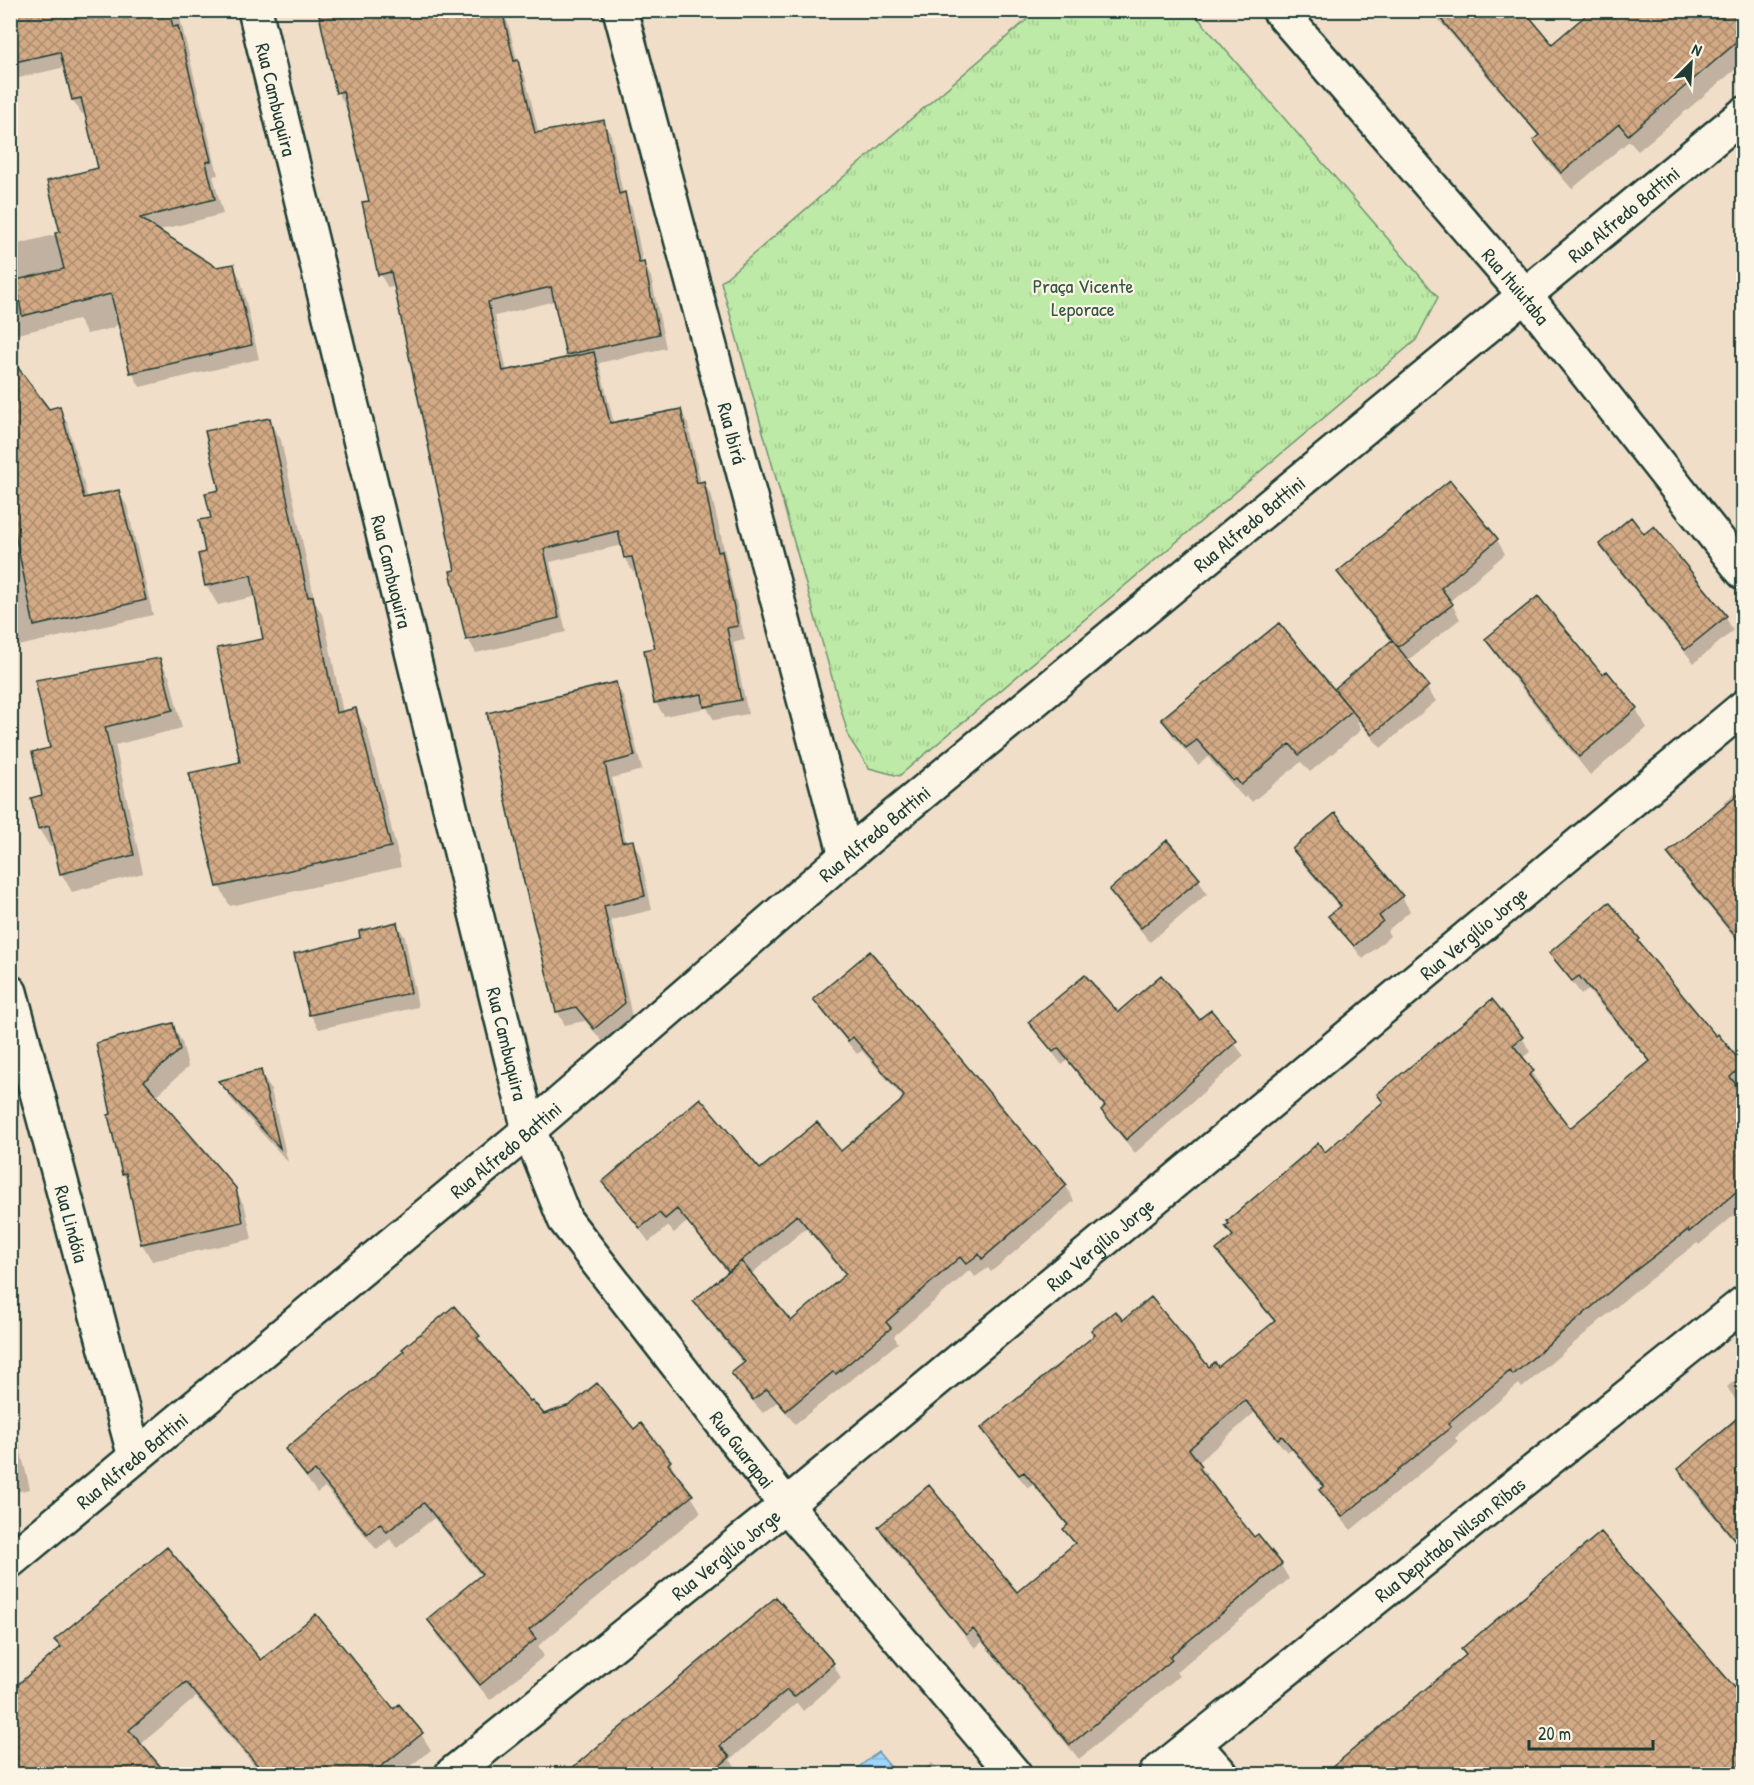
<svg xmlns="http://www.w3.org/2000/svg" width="1754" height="1785" viewBox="0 0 1754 1785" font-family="'Patrick Hand',sans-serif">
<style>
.park{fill:url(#park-tufts);stroke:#6e946e;stroke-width:1.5}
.water{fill:url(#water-rules);stroke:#6c98ad;stroke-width:1.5}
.shadow{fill:#0003;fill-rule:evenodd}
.building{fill:url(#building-cross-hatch);stroke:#1f3d34;stroke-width:1.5;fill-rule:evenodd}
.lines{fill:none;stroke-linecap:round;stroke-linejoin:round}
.minor-casing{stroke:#1f3d34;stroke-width:38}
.minor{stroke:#fcf5e5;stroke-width:33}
.labels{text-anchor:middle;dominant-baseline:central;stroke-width:4.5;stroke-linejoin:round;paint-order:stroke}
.street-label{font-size:20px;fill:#1f3d34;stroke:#fcf5e5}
.park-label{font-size:20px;fill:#375745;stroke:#fcf5e5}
</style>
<defs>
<pattern id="park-tufts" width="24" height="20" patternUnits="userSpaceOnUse" patternTransform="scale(1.5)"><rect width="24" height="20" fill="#beeaa7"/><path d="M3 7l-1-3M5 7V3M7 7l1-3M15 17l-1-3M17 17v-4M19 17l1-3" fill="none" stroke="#a3ca90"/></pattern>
<pattern id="water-rules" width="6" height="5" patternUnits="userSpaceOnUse" patternTransform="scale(1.5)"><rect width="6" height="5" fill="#a0d5fe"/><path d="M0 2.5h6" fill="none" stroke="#89b8da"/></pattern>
<pattern id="building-cross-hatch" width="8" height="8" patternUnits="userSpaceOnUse" patternTransform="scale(1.5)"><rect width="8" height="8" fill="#d3aa85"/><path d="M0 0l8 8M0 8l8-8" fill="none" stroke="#ab8c6e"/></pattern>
</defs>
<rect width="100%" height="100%" fill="#f0dec8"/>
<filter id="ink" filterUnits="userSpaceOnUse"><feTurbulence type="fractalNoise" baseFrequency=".0167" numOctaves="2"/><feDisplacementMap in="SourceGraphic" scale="12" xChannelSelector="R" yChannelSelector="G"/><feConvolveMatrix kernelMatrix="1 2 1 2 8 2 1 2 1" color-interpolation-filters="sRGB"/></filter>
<g filter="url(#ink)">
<path class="park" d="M1192 11 1438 297 1416 340 899 776 869 768 849 738 721 282 1037 11Z"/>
<path class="water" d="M878 1752 894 1771 889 1774H850Z"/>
<path class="shadow" d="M10 10H183L185 17 180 18 218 175 213 176 223 214 156 231 216 269 233 265 241 280 259 359 140 387 132 372 120 322 113 328 87 334 78 319 10 336V246L62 233 100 169 86 113 82 114 73 100 65 67 10 80Z
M316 10H501L508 23 518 64 525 76 539 134 603 121 611 135 623 194 632 208 643 263 651 277 666 348 599 363 614 424 680 410 688 424 701 484 704 483 712 497 745 640 733 642 748 714 714 720 707 708 664 716 656 703 646 651 657 649 637 571 633 572 625 558 622 545 550 562 566 632 476 653 468 639 457 571 396 286 388 288 380 274 370 202 348 106H345L338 92 322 24ZM555 301 569 358 507 371 495 316Z
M1422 10H1524L1552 46 1647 10H1744V62L1638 151 1629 141 1572 189 1545 158 1535 140 1539 137 1432 12 1427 16Z
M10 359 48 410 59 408 67 422 88 499 118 491 127 506 153 615 10 648Z
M269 420 281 440 315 602 324 618 343 713 356 710 367 730 401 867 230 906 219 886 264 641 257 596 218 605 206 585 207 553 220 491Z
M1644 536 1725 616 1733 631 1694 663 1609 559 1601 545Z
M1497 540 1505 554 1450 601 1460 619 1407 661 1436 701 1381 748 1356 719 1361 730 1310 772 1301 762 1252 802 1247 796 1244 798 1208 757 1198 765 1173 737 1163 719 1339 696 1336 690 1392 642 1347 587 1339 573Z
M1487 640 1602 676 1606 673 1636 709 1647 728 1590 775 1498 658Z
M159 659 170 678 182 728 115 745 143 873 72 892 61 873 55 846 50 847 39 829 32 799 43 796 52 749Z
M616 684 624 698 642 770 612 778 626 843 632 841 640 855 652 910 611 920 632 1017 603 1042 585 1021 565 1025 557 1011Z
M1744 786V949L1677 868 1669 854 1726 807 1723 803Z
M1334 815 1402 897 1410 911 1387 931 1390 936 1363 959 1330 916 1340 908 1302 863 1294 849Z
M1167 843 1199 880 1207 894 1150 942 1119 904 1110 890Z
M1609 905 1639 940 1647 955 1744 1068V1087L1740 1090 1744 1095V1207L1699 1245 1697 1243 1630 1295 1522 1388 1519 1384 1455 1438 1458 1442 1351 1530 1329 1504 1321 1490 1323 1488 1291 1449 1287 1452 1254 1413 1198 1463 1254 1539 1281 1565 1289 1579 1176 1672 1179 1676 1079 1759 982 1642 975 1648 888 1542 880 1528 1017 1594 1075 1545 1065 1529 1068 1527 1033 1485 1028 1488 991 1443 983 1429 1123 1322 1209 1369H1218L1275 1323 1227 1265 1218 1251 1233 1238 1227 1227 1325 1154 1522 1037 1530 1052 1522 1058 1541 1086 1538 1088 1570 1130 1650 1063 1588 990 1581 994 1551 953Z
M396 923 405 937 418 1007 319 1029 310 1014 362 940Z
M870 954 1066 1186 1074 1201 991 1272 988 1268 975 1277 970 1270 894 1336 898 1343 795 1424 777 1402 763 1413 741 1388 733 1374 744 1364 704 1316 695 1302 729 1274 687 1222 674 1233 668 1226 649 1242 604 1182 760 1171 841 1153 901 1103 904 1099 862 1051 857 1054 824 1014 815 1000ZM806 1228 846 1276 791 1323 751 1274Z
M1211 1012 1244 1056 1135 1153 1111 1124 1103 1110 1105 1108 1067 1061 1062 1065 1030 1023 1118 1014 1199 1022Z
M172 1025 182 1042 188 1067 155 1097 235 1189 245 1207 252 1239 152 1261 142 1244 130 1185 123 1174 110 1116Z
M260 1072 271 1090 288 1162 231 1099 220 1082Z
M454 1308 486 1351 530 1404 544 1416 634 1431 670 1462 701 1512 538 1646 544 1656 490 1700 438 1636 429 1620 481 1576 434 1518 397 1548 390 1539 377 1550 325 1487 317 1493 287 1450 405 1352Z
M1744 1373V1412L1727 1387Z
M10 1407 30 1489 10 1493Z
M1744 1415V1553L1690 1488 1680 1470Z
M776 1599 833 1664 841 1678 803 1711 797 1703 730 1760 742 1774H567Z
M56 1640 261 1662 393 1712 421 1734 431 1750 400 1774H242L254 1765 196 1697 140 1745 165 1774H66L62 1770 56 1774H10V1693L61 1649Z
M1744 1689V1774H1354L1345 1759 1738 1693Z
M932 1763 942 1774H918Z"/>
<path class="building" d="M10 10H169L173 27 178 26 211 161 206 162 215 199 140 218 216 267 234 264 252 345 130 373 111 294 22 316 16 280 64 269 55 233 60 232 47 181 98 168 81 98 72 100 60 52 10 63Z
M318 10H502L514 61 518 60 535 133 604 120 619 194 625 192 639 263 644 262 659 334 566 355 551 287 488 302 503 371 594 352 610 423 681 409 697 483 704 481 718 552 722 551 738 626 727 628 741 700 704 707 702 694 654 703 644 650 655 648 632 557 624 558 618 531 544 549 559 618 466 640 450 571 455 570 391 272 378 275 362 202 369 201 343 91 336 93Z
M1433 10H1524L1552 44 1592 10H1743V37L1628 135 1619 124 1561 173 1533 140 1539 135Z
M10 357 49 409 60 406 84 498 119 490 146 600 34 626 11 514Z
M270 418 308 597 313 596 336 713 356 708 391 847 217 887 189 773 240 762 217 648 263 639 251 575 205 586 198 554 205 552 199 520 211 518 205 493 219 490 205 431Z
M1450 480 1498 539 1441 588 1453 604 1398 647 1337 572Z
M1631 517 1644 534 1654 526 1727 616 1685 650 1599 544Z
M1538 596 1602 674 1607 671 1637 708 1579 757 1485 639Z
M1279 623 1352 711 1299 755 1290 744 1241 785 1236 779 1233 781 1197 740 1186 748 1161 719Z
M1392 640 1429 686 1372 735 1334 689Z
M160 658 173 710 105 727 134 855 60 874 49 826 38 829 31 798 42 795 32 752 50 748 35 680Z
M616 682 635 756 605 764 622 842 633 840 645 896 604 906 625 1003 594 1029 576 1007 556 1012 520 866 487 713Z
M1743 791V946L1667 853Z
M1335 813 1403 896 1379 916 1383 921 1354 946 1328 916 1341 906 1292 849Z
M1167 840 1200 879 1141 928 1109 890Z
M1609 902 1640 939 1638 941 1716 1036 1718 1034 1743 1065 1730 1077 1743 1093V1186L1689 1232 1688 1230 1622 1281 1513 1375 1510 1371 1448 1423 1451 1427 1342 1517 1319 1490 1324 1486 1282 1436 1278 1439 1245 1400 1189 1449 1202 1466 1199 1468 1254 1537 1258 1534 1282 1564 1169 1657 1172 1660 1070 1745 973 1629 966 1635 878 1527 929 1485 1017 1592 1075 1543 1063 1529 1068 1525 1024 1472 1019 1475 981 1428 1095 1335 1091 1330 1115 1311 1123 1320 1151 1297 1209 1367 1215 1362 1218 1367 1275 1321 1216 1250 1233 1236 1225 1226 1229 1224 1227 1221 1318 1143 1325 1152 1383 1102 1377 1094 1492 999 1523 1037 1513 1045 1534 1071 1529 1075 1570 1128 1650 1061 1579 976 1572 981 1549 953Z
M397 922 411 993 309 1015 294 954 360 938 359 931Z
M870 951 1067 1185 982 1259 979 1254 966 1264 960 1257 886 1322 891 1328 836 1374 833 1372 786 1411 767 1389 753 1400 731 1373 745 1362 693 1301 741 1261 729 1272 677 1209 665 1219 659 1213 640 1228 602 1182 700 1098 760 1169 817 1122 841 1151 900 1102 904 1096 853 1037 848 1041 813 999ZM797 1215 846 1274 791 1321 741 1261Z
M1085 975 1118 1012 1161 975 1199 1019 1211 1010 1237 1041 1126 1140 1101 1110 1105 1106 1058 1048 1053 1052 1028 1022Z
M173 1023 180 1050 144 1081 236 1188 243 1222 141 1244 126 1173 122 1174 108 1115 111 1114 96 1043Z
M261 1070 280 1148 218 1081Z
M454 1306 480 1336 477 1338 530 1401 532 1400 544 1414 570 1405 597 1383 634 1429 641 1423 671 1461 668 1464 693 1495 529 1630 536 1639 480 1685 427 1619 482 1574 424 1503 387 1532 380 1523 367 1534 315 1471 307 1477 285 1449 404 1351 402 1349Z
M1743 1413V1550L1678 1469Z
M1601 1532 1743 1697V1774H1324L1466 1655 1461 1649Z
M167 1547 261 1660 316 1614 394 1709 399 1704 423 1733 372 1774H265L186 1682 129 1730 167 1774H10V1691L61 1647 54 1640Z
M776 1597 834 1663 794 1697 787 1690 720 1746 730 1757 710 1774H565Z"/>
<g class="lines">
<g class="minor-casing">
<g id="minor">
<path id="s1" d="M255 10 529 1130 565 1220 786 1505 1014 1774"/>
<path id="s2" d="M620 10 846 856"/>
<path id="s3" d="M1279 10 1525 295 1744 573"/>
<path id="s4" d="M10 992 135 1457"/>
<path id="s5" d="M10 1561 529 1130 846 856 1744 114"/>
<path d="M1194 1744 1221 1774"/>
<path id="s6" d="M452 1774 786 1505 1744 707"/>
<path id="s7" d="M1156 1774 1744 1303"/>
</g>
</g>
<use href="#minor" class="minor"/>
</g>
</g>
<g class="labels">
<g class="street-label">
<text stroke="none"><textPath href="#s1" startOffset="92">Rua Cambuquira</textPath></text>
<text stroke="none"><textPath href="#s5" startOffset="2102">Rua Alfredo Battini</textPath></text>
<text stroke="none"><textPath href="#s3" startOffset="364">Rua Ituiutaba</textPath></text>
<text stroke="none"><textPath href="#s2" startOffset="438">Rua Ibirá</textPath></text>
<text stroke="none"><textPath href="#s5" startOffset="1616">Rua Alfredo Battini</textPath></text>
<text stroke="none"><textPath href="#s1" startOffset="578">Rua Cambuquira</textPath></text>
<text stroke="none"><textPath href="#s5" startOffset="1130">Rua Alfredo Battini</textPath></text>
<text stroke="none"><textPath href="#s6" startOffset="1323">Rua Vergílio Jorge</textPath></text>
<text stroke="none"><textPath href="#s1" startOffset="1064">Rua Cambuquira</textPath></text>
<text stroke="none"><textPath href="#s5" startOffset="644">Rua Alfredo Battini</textPath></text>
<text stroke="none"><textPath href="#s4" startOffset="240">Rua Lindóia</textPath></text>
<text stroke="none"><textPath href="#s6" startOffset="837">Rua Vergílio Jorge</textPath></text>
<text stroke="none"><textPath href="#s1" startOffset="1540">Rua Guarapai</textPath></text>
<text stroke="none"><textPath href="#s5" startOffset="158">Rua Alfredo Battini</textPath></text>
<text stroke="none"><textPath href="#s7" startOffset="376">Rua Deputado Nilson Ribas</textPath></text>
<text stroke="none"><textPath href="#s6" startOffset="351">Rua Vergílio Jorge</textPath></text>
</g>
<g class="park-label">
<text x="1083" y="285">Praça Vicente<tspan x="1083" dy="23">Leporace</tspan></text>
</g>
</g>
<rect width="1754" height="1785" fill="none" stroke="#fcf5e5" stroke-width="36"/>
<rect x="18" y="18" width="1718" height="1749" fill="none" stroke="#1f3d34" stroke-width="2" filter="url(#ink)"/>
<g transform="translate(1691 63) rotate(24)" stroke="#fcf5e5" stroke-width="4.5" paint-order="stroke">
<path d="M0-4.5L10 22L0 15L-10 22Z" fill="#1f3d34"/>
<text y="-9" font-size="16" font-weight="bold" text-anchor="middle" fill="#1f3d34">N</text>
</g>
<path d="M1529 1740v9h124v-9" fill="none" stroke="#1f3d34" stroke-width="3"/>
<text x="1538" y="1740" font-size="18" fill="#1f3d34" stroke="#fcf5e5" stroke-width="4.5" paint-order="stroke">20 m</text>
</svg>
